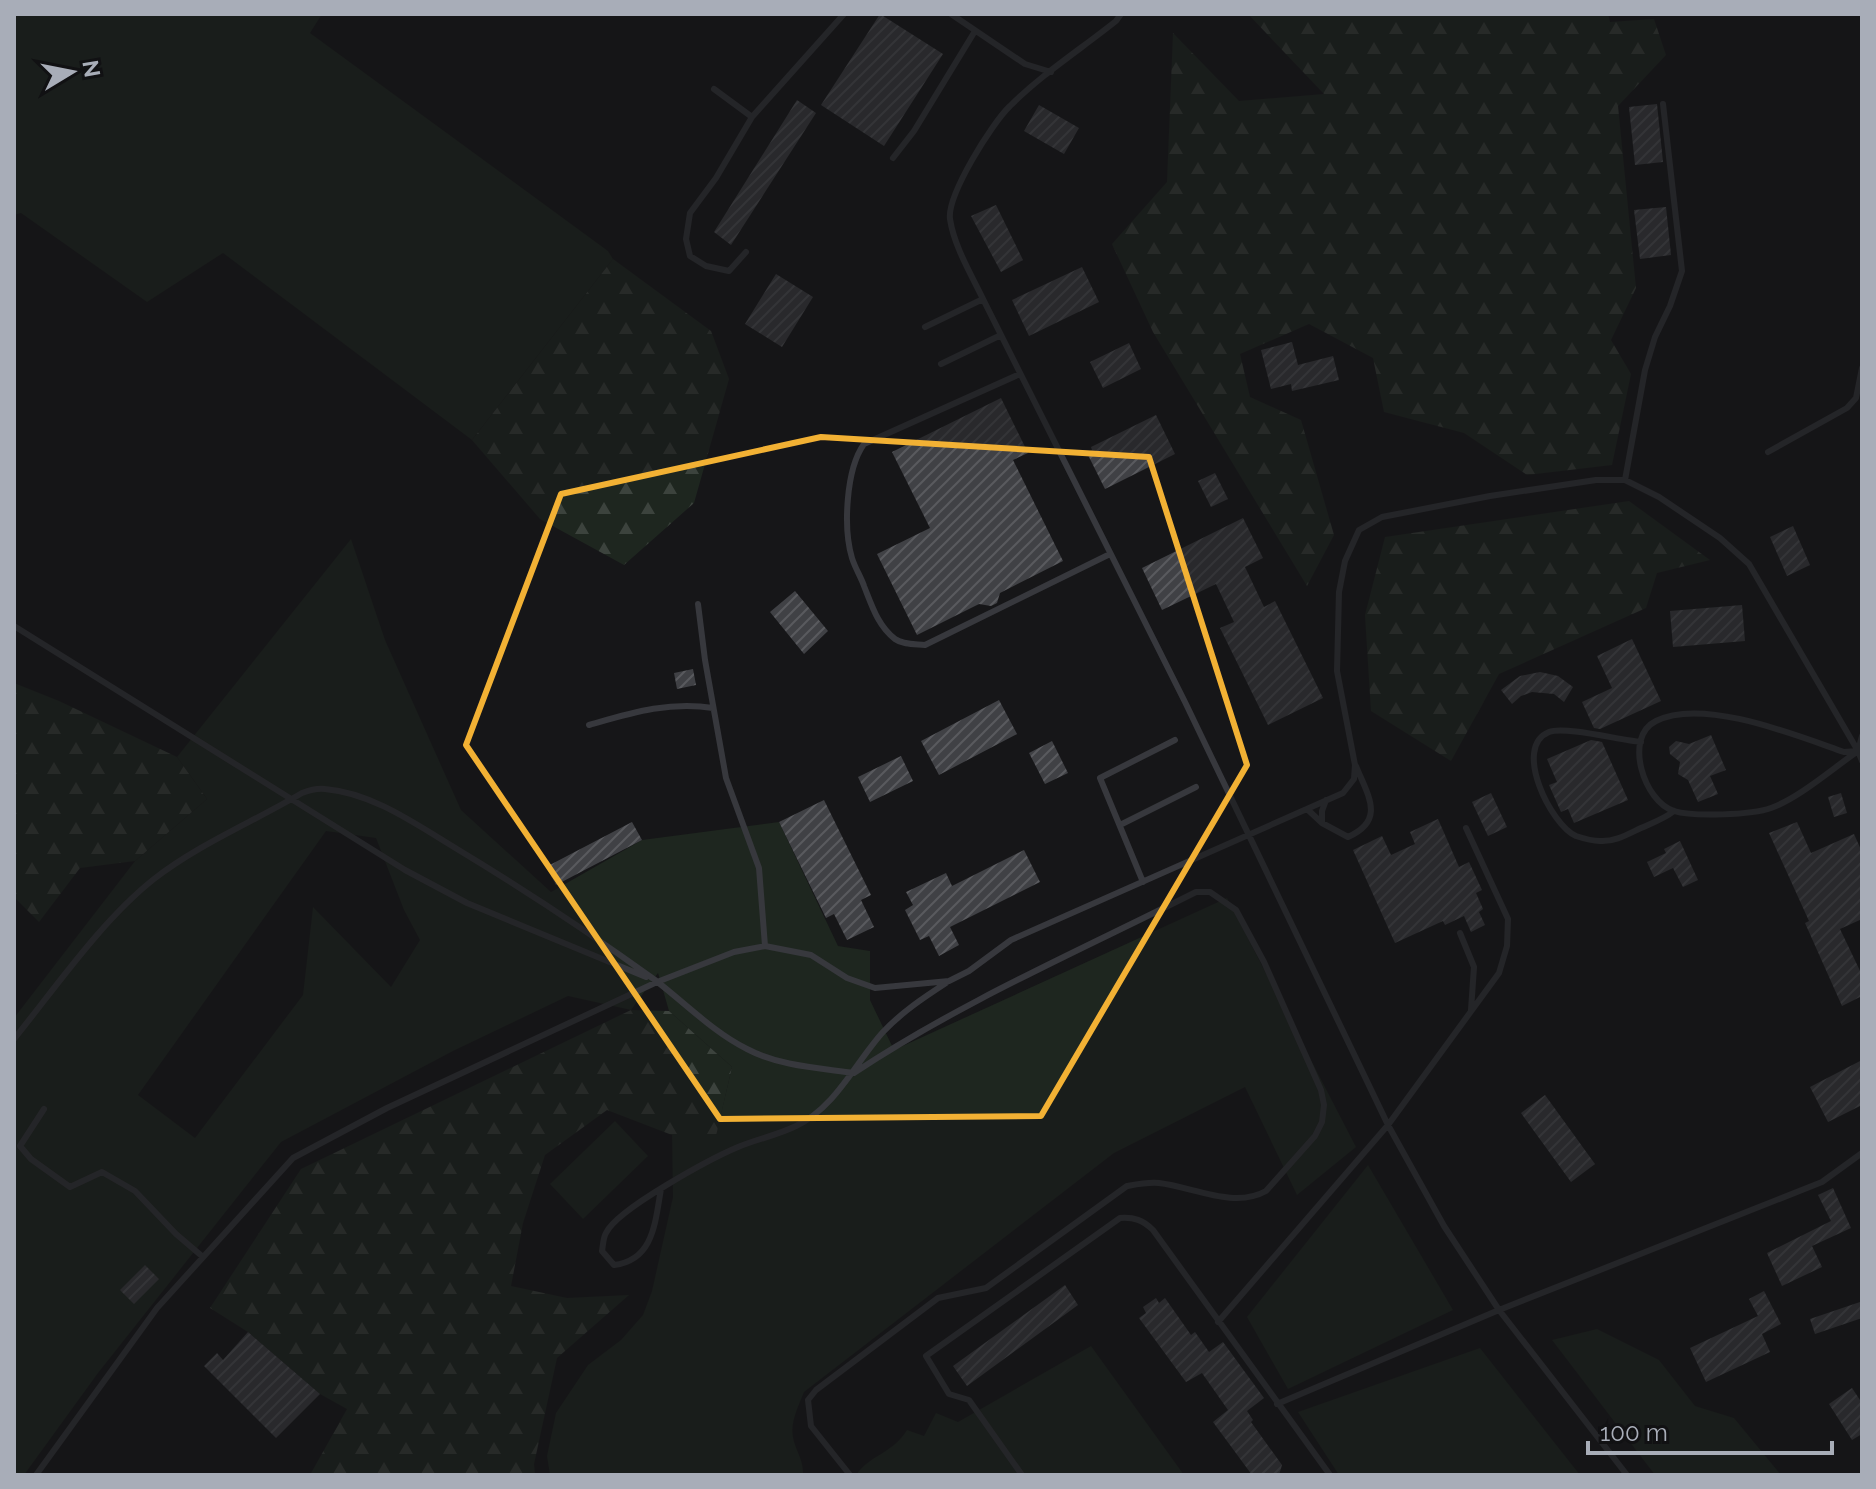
<svg xmlns="http://www.w3.org/2000/svg" width="1876" height="1489" viewBox="0 0 1876 1489" font-family="Raleway,sans-serif">
<style>
.green{fill:#1e261f;fill-rule:evenodd}
.forest{fill:url(#forest-firs)}
.building{fill:url(#building-hatch)}
.lines{fill:none;stroke-linecap:round;stroke-linejoin:round}
.service{stroke:#37383d;stroke-width:6}
.marked{fill:none;stroke:#f2b134;stroke-width:6;stroke-linejoin:round}
</style>
<defs>
<pattern id="forest-firs" width="22" height="20" patternUnits="userSpaceOnUse" patternTransform="scale(2)"><rect width="22" height="20" fill="#1e261f"/><path d="M5 1l3.5 6h-7zM16 11l3.5 6h-7z" fill="#3c433d"/></pattern>
<pattern id="building-hatch" width="6" height="6" patternUnits="userSpaceOnUse" patternTransform="scale(2)"><rect width="6" height="6" fill="#404145"/><path d="M-1 1l2-2M0 6l6-6M5 7l2-2" fill="none" stroke="#595a5e"/></pattern>
</defs>
<rect width="100%" height="100%" fill="#161618"/>
<path class="green" d="M14 14H322L310 33 608 251 613 259 472 440 223 253 147 302 21 213 14 215Z
M351 539 385 640 461 810 551 892 642 840 779 822 838 946 870 951V1000L894 1050 1227 898 1356 1147 1297 1195 1245 1087 1114 1153 804 1392C799 1405 790 1422 793 1437 795 1450 804 1460 803 1475H550L547 1456 556 1413 588 1365 621 1340 643 1315 652 1291 673 1197 672 1135H716L732 1067 669 1011 658 973 631 1010 568 996 453 1051 281 1142 98 1373 24 1475H14V1018L135 861 207 799 177 757ZM326 831 376 838 404 910 420 940 391 987 313 907 303 995 195 1138 138 1095Z
M615 1121 648 1156 583 1219 550 1184Z
M1368 1165 1453 1310 1288 1389 1247 1317Z
M1597 1329 1659 1360 1695 1406 1734 1418 1781 1475H1655L1552 1340Z
M1091 1346 1184 1475H856C871 1454 892 1454 907 1430L924 1436 936 1413 958 1422Z
M1480 1348 1580 1475H1339L1298 1412Z"/>
<path class="forest" d="M1248 14H1608L1610 22 1654 19 1666 55 1618 106 1636 288 1611 340 1631 374 1612 465 1527 475 1464 433 1384 412 1373 358 1309 324 1240 354 1250 397 1301 420 1334 535 1307 586 1153 332 1112 244 1167 182 1173 33 1239 101 1324 94Z
M613 259 711 331 729 379 694 503 624 565 540 519 472 440Z
M1629 501 1710 560 1657 573 1646 608 1499 674 1451 761 1371 711 1365 615 1385 537Z
M14 683 59 701 177 757 207 799 135 861 80 868 39 922 14 897Z
M631 1010 669 1011 732 1067 716 1136 672 1135 607 1110 545 1155 523 1223 511 1286 567 1298 629 1295 557 1358 534 1464 535 1475H310L347 1409 320 1394 248 1332 210 1308 301 1169Z"/>
<path class="building" d="M880 14 943 54 884 146 821 105Z
M797 100 816 113 731 245 714 232Z
M1657 104 1663 162 1635 165 1629 107Z
M1039 105 1079 128 1064 154 1024 131Z
M996 205 1023 260 1001 272 971 216Z
M1666 207 1671 255 1640 259 1634 210Z
M1082 267 1099 302 1029 336 1012 300Z
M776 274 813 297 782 347 745 324Z
M1292 342 1298 365 1333 356 1339 380 1292 391 1291 384 1271 389 1261 350Z
M1129 343 1141 369 1103 388 1090 362Z
M1001 398 1028 453 1013 460 1063 561 1000 593 997 603 991 606 979 604 917 635 877 554 930 528 892 452Z
M1156 415 1175 454 1105 489 1087 453 1092 450 1091 447Z
M1215 473 1228 499 1211 507 1198 481Z
M1243 518 1263 558 1245 567 1264 607 1275 601 1323 698 1268 725 1220 628 1234 622 1216 584 1162 610 1142 568Z
M1793 526 1810 565 1787 576 1770 537Z
M795 591 828 631 804 654 770 612Z
M1742 605 1745 641 1673 647 1670 611Z
M1632 639 1661 701 1600 729 1594 728 1582 702 1612 688 1597 656Z
M693 669 696 685 677 689 674 673Z
M1540 672 1558 676 1573 687 1564 702 1554 694 1532 692 1521 696 1512 704 1501 690 1520 676Z
M999 700 1017 734 939 775 921 741Z
M1711 735 1726 770 1710 776 1718 794 1698 802 1688 780 1678 774 1680 762 1670 754 1669 747 1676 741 1689 744Z
M1591 740 1602 742 1628 800 1574 823 1568 809 1561 812 1549 785 1557 782 1547 759Z
M1052 741 1068 773 1045 784 1029 753Z
M901 756 913 781 870 802 858 777Z
M1491 793 1507 827 1488 836 1472 802Z
M1841 793 1847 813 1834 817 1828 797Z
M824 800 871 895 861 900 874 927 847 940 834 914 826 918 779 822Z
M1438 819 1459 867 1469 862 1482 890 1476 893 1483 909 1479 912 1485 925 1471 932 1464 916 1445 925 1443 921 1395 943 1353 850 1382 836 1391 855 1415 844 1410 832Z
M632 822 642 840 556 885 546 867Z
M1797 822 1811 853 1854 834 1862 852V919L1840 929 1862 975V996L1842 1006 1805 923 1809 921 1769 833Z
M1680 841 1698 880 1683 887 1673 868 1654 877 1647 862 1666 853 1664 849Z
M1024 850 1040 882 950 927 959 945 939 956 929 936 920 940 905 910 913 905 906 892 946 873 952 886Z
M1862 1060V1105L1828 1122 1810 1087Z
M1545 1095 1595 1164 1571 1182 1521 1113Z
M1833 1188 1851 1228 1812 1246 1822 1267 1782 1286 1767 1253 1831 1221 1818 1195Z
M145 1265 159 1279 134 1304 120 1290Z
M1065 1285 1078 1305 967 1386 953 1366Z
M1764 1291 1781 1324 1762 1334 1770 1352 1706 1382 1690 1348 1758 1316 1749 1299Z
M1156 1298 1159 1303 1165 1298 1191 1335 1195 1332 1209 1352 1223 1342 1264 1398 1247 1411 1253 1420 1251 1422 1282 1465 1279 1475H1252L1213 1422 1228 1410 1202 1373 1186 1382 1139 1318 1146 1313 1143 1307Z
M1860 1302 1862 1318 1815 1334 1810 1319Z
M248 1332 320 1394 276 1438 204 1366 217 1353 223 1360Z
M1852 1388 1862 1403V1434L1852 1440 1829 1404Z"/>
<g class="lines">
<path class="service" d="M951 14 1025 64 1051 72
M1121 14 1116 21C1081 49 1042 74 1010 106 992 123 947 195 950 219 954 246 971 274 983 299L1185 702 1388 1125 1444 1226 1499 1310 1627 1475
M714 89 752 117
M893 158 914 131 975 31
M746 252 729 271 706 266 690 256 686 239 690 213 716 178 752 117 844 14
M925 327 983 299
M941 364 1001 335
M1020 374 864 444C846 469 843 528 852 558 855 568 861 577 864 586 872 606 878 626 895 639 903 645 915 644 925 645L1110 554
M1768 452 1847 408 1856 398 1862 368
M1625 480 1645 370 1655 337 1670 306 1682 271 1663 104
M698 604 705 660 726 778 759 868 765 946
M14 626 405 870 467 903 646 977
M589 725C631 713 669 701 713 708
M1862 736 1858 751 1862 761
M1641 742C1619 740 1565 726 1549 732 1512 747 1551 825 1576 836 1582 838 1594 841 1600 841 1615 842 1628 834 1641 828 1652 823 1664 819 1674 811
M1307 809 1322 823 1348 837C1386 820 1368 796 1356 766
M1322 823V811L1326 800
M1120 825 1196 787
M1143 882 1100 778 1175 740
M1460 933 1474 967 1471 1010
M14 1039C56 987 102 920 154 879 199 844 253 822 302 793 310 790 317 788 325 789 373 793 417 825 457 849 525 890 590 933 655 980 685 1003 713 1032 747 1049 779 1066 819 1068 854 1073 961 1002 1081 950 1196 892H1210L1236 910 1264 962 1321 1090 1324 1105 1322 1122 1315 1136 1266 1191C1234 1209 1193 1187 1159 1183 1148 1182 1138 1184 1127 1186L986 1288 938 1298 816 1390 808 1400 811 1426 850 1475
M44 1109 20 1146 31 1159 70 1187 102 1172 135 1191 176 1234 203 1257
M661 1189C655 1222 654 1260 614 1265L602 1251C603 1246 603 1238 606 1233 617 1209 712 1158 738 1147 757 1139 778 1135 796 1126 836 1107 855 1063 883 1032 902 1012 923 998 946 983
M1218 1322 1388 1125 1499 973 1507 946 1508 919 1466 828
M1277 1404 1499 1310 1822 1182 1862 1153
M36 1475 157 1308 293 1158 387 1108 657 982 734 952 765 946 811 955 847 978 875 988 949 981 969 971 1011 940 1343 793 1354 779 1355 765 1337 671 1339 592 1345 561 1359 530 1382 517 1490 496 1596 480H1625L1659 497 1720 538 1749 564 1858 751 1844 752C1798 736 1703 697 1656 721 1623 737 1644 802 1674 811 1693 817 1752 815 1771 808 1799 798 1832 769 1858 751
M1022 1475 969 1400 949 1394 926 1356 1120 1218C1134 1217 1143 1220 1153 1230L1330 1475"/>
</g>
<path d="M0 0H1876V1489H0ZM821 437 1149 457 1247 765 1041 1116 720 1119 466 745 561 494Z" fill="#161618" fill-opacity=".55" fill-rule="evenodd"/>
<path class="marked" d="M821 437 1149 457 1247 765 1041 1116 720 1119 466 745 561 494Z"/>
<rect width="1876" height="1489" fill="none" stroke="#a8adb8" stroke-width="32"/>
<g transform="translate(72 72) rotate(80)" stroke="#111113" stroke-width="6" paint-order="stroke">
<path d="M0-6L14 30L0 20L-14 30Z" fill="#a8adb8"/>
<text y="-12" font-size="22" font-weight="bold" text-anchor="middle" fill="#a8adb8">N</text>
</g>
<path d="M1588 1441v12h244v-12" fill="none" stroke="#a8adb8" stroke-width="4"/>
<text x="1600" y="1441" font-size="24" fill="#a8adb8" stroke="#111113" stroke-width="6" paint-order="stroke">100 m</text>
</svg>
